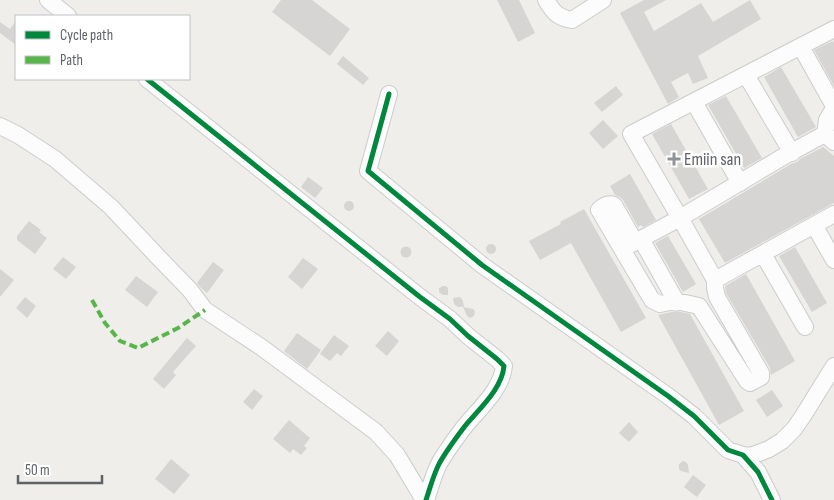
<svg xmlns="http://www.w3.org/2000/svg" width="834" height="500" viewBox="0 0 834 500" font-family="'Sofia Sans Condensed',sans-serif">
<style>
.building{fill:#d6d5d3}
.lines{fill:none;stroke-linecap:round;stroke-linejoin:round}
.minor-casing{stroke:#cbcccc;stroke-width:18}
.minor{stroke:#fdfcfc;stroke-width:16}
.quiet{stroke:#58b549;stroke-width:4;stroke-dasharray:8 4;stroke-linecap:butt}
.cycleway-casing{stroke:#fff;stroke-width:8}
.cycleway{stroke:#00873e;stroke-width:5}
.poi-dot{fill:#919496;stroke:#fff;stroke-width:2}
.labels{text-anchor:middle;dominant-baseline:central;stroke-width:5;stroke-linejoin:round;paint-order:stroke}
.poi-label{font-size:18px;fill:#5f6368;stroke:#fff;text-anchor:start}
</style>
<rect width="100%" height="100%" fill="#efeeea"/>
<path class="building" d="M281 0H312L350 29 330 56 272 12Z
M497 0H519L535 33 518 42Z
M644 0H666L644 12 654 31 701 3 713 22 750 0 761 19 698 56 708 78 693 84 688 73 671 82 679 97 668 104 620 13Z
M16 21V45L0 33V22L10 29Z
M833 41 834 43V86L814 50Z
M343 56 369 78 363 85 337 64Z
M781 67 816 127 798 137 764 77Z
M616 86 623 95 602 112 594 103Z
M726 96 762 158 744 168 708 105Z
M603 120 618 136 603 149 589 133Z
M671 124 708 189 689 199 652 134Z
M823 147 834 156V203L725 263 699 219 791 164 797 162 800 159Z
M630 174 656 220 643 227 641 225 638 227 623 200 620 197 615 195 610 186Z
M308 177 323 188 315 198 301 187Z
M344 206a5 5 0 1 1 10 0a5 5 0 1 1-10 0Z
M584 209 646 318 621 332 571 243 540 260 529 241 561 224 560 222Z
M29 221 41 230 39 232 47 238 35 254 17 240V236Z
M668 236 696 284 683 292 655 243Z
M486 249a5 5 0 1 1 10 0a5 5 0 1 1-10 0Z
M400.5 252a5.5 5.5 0 1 1 11 0a5.5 5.5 0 1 1-11 0Z
M795 247 827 303 812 312 779 256Z
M63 257 76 267 66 279 53 269Z
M303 258 318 269 302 289 288 277Z
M213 262 224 270 207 293 201 288 197 283Z
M0 269 14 280 0 297Z
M746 274 795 361 771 375 770 368 726 293 725 286Z
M136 276 158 292 147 307 125 290Z
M443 286H446L448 288V295H443L439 292V288Z
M25 297 36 306 27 318 16 308Z
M460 297 463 301 464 307H458L454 304 453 298Z
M463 307 473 309 475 311 474 316 470 318 467 316Z
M676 311 690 314 744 411 719 425 658 315Z
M388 331 399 341 387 356 375 346Z
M297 333 321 350 307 369 284 351Z
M334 335 349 346 341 356 337 353 330 361 320 354Z
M187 338 196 346 173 372 176 375 164 389 153 379Z
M254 389 263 396 252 410 243 402Z
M772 390 783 406 767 417 756 400Z
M289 420 310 438 304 446 307 448 301 455 293 449 290 453 273 439Z
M629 422 638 432 629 442 619 433Z
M171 459 190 475 174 494 155 479Z
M683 461 686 462 688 465 689 473 681 471 679 469V464Z
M693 475 706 485 697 497 684 487Z"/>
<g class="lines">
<g class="minor-casing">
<path id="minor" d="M48 0 68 16
M546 0C554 13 557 17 572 20L603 0
M801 47 834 106
M746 75 792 153
M147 79 420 297 450 319 468 336 497 359 504 366C502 389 479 409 465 426 456 438 446 451 439 464 433 476 430 488 426 500
M389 94 368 171 482 265 668 396 694 416 728 450 743 455 758 472 772 500
M694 102 740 183
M834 108 827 120 825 134 834 142
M0 126 18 135 55 159 111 207 159 258 190 290 205 310 261 347 376 432 397 455 424 500
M825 134 786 155 680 218 715 280 834 214
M814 225 834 260
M641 239 676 301
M635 242 614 205C608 203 603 206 599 210L652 300 660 304 676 301 699 306 747 381 750 383 761 377V373L717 297 715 288V280
M626 247 680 218 631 134 834 29
M763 254 805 327
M743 455 751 456 769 449 782 441 794 429 803 416 834 366"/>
</g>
<use href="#minor" class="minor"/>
<path class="quiet" d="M92 300 105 323 120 341 138 348 178 328 205 310"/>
<g class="cycleway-casing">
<path id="cycleway" d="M147 79 420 297 450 319 468 336 497 359 504 366C502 389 479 409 465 426 456 438 446 451 439 464 433 476 430 488 426 500
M389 94 368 171 482 265 668 396 694 416 728 450 743 455 758 472 772 500"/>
</g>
<use href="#cycleway" class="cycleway"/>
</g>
<path class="poi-dot" d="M671.5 151.5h5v5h5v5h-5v5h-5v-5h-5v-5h5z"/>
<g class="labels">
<g class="poi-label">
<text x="684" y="159">Emiin san</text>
</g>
</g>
<rect x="15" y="15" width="175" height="65" fill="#ffffff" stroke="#bfc1c3"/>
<rect x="25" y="31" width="25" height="8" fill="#00873e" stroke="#bfc1c3"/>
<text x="60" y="40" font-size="15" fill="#5f6368">Cycle path</text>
<rect x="25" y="56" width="25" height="8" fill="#58b549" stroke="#bfc1c3"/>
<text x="60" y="65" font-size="15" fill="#5f6368">Path</text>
<path d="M18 475v8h84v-8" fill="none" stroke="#5f6368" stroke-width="2.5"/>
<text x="25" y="475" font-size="15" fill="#5f6368" stroke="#ffffff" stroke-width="4" paint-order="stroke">50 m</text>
</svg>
